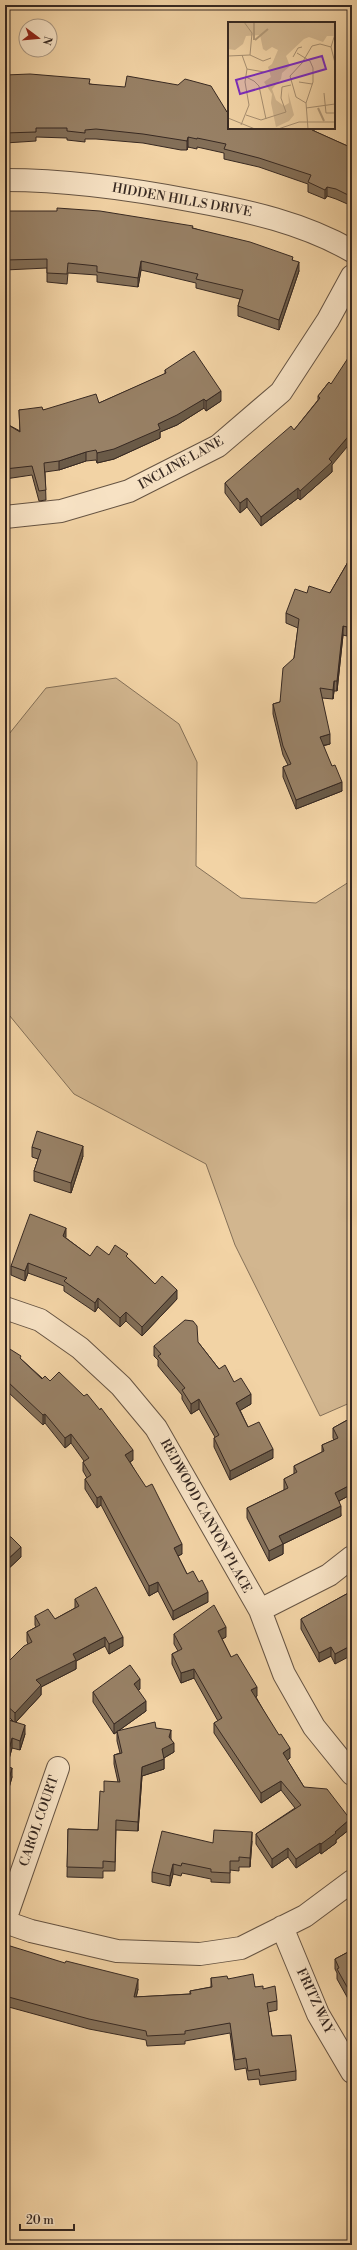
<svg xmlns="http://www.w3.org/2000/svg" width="357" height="2250" viewBox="0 0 357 2250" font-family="'Libre Bodoni',serif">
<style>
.grass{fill:#d2b68f;stroke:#847058}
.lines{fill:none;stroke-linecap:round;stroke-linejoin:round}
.minor-casing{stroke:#665443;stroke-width:24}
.minor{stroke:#f7e2c4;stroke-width:22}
.wall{fill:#836f58;stroke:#372922}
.shaded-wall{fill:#6a5a47;stroke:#372922}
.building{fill:#988166;stroke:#372922}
.labels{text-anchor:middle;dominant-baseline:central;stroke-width:3;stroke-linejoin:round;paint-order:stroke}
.street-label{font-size:13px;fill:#372922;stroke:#f7e2c4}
.inset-river{fill:none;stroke:#b29978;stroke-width:2}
.inset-road{fill:none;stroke:#a78f71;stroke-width:1}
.view{fill:#7b2cbf;fill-opacity:0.15;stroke:#7b2cbf;stroke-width:2}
.inset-edge{fill:none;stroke:#372922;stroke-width:2}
</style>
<rect width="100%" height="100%" fill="#f2d3a5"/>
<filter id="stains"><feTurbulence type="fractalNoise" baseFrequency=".005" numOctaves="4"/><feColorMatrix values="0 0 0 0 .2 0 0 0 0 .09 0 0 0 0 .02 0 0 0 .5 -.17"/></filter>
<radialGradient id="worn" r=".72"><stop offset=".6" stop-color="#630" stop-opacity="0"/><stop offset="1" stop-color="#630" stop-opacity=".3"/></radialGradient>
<path class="grass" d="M116 678 179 724 197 762 196 866 241 898 316 903 352 880V1402L320 1416 235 1245 206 1164 74 1094 5 1010V739L46 688Z"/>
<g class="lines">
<g class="minor-casing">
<path id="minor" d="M5 180C69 180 132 189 194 201 249 211 303 223 352 251
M5 517 61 511 129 491 218 446 281 392 328 320 352 276
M5 1308 40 1320 80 1348 121 1386 156 1428 260 1610 284 1674 314 1727 352 1774
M260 1610 329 1575 352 1557
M5 1920 58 1768
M5 1922 31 1931 117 1951 200 1954 241 1948 305 1916 352 1881
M282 1927 318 2014 352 2072"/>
</g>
<use href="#minor" class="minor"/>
</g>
<path class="wall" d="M5 75 90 84 227 112 314 128V131L352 148V206L336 199 327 196 325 199 308 192V184L259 167 224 159V153L197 147V149L188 147 187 150H181L143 143 96 139H85V142L67 140V138L36 137V141L5 143Z
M5 211 193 228 293 260 299 271 279 330 238 316V306L240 299 196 288V283L141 270 138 287 97 282V275L68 273 67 284 47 282V268L5 270Z
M165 370 221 401 206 411 204 408 177 425 160 432V438L114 459 97 463 96 460 86 461 59 470 45 472 46 500 39 501 32 475 5 479V423L20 431 19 410H43L99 403 165 374Z
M329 382 332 472 300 500 298 498 261 526 247 507 240 513 225 493V483L294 430 318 400V396Z
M352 555V624L347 636 343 635 337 691H334L333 699 322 698 330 744 323 746 342 791 296 809 283 777V767L288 765 283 755 273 714V704L280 702 294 658 298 628 286 623V613L307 593H330Z
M32 1147 83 1156 71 1193 34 1181V1171L38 1159 32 1157Z
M66 1238 90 1256 109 1255 128 1258 155 1284 177 1299 142 1336 126 1321 120 1327 98 1307 95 1312 64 1291V1286L28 1273 25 1281 11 1275V1266Z
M198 1342 219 1369 234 1382 251 1404 240 1410 248 1427 273 1458 230 1480 214 1447V1438L215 1437 199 1409 191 1414 182 1399V1395L158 1366V1360L154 1356V1346Z
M5 1346 21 1359 133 1460 130 1462 182 1554 178 1556 187 1574 208 1602 173 1620 158 1591 149 1596 101 1505 97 1508 85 1489V1479L87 1478 83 1471V1462L84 1461 71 1443 65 1448 45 1423 43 1425 8 1392 5 1396Z
M351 1418 352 1494 339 1501 341 1516 283 1544V1554L269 1561 247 1518V1508L284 1490V1479L294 1474V1466L322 1452V1445L334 1440 333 1438V1428Z
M5 1535 21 1557 6 1571 5 1570Z
M352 1591 335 1664 331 1656 319 1662 301 1629V1619Z
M75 1599 123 1646 109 1654 105 1646 76 1661V1669L41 1687V1695L16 1722 25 1734 20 1750 12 1748 7 1766 12 1777 5 1802V1719L13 1721 5 1713V1665L28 1644 27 1641V1632L36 1627 35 1625V1616L55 1619 75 1608Z
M174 1634 226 1637 222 1639 231 1657 257 1696 256 1697 290 1758 287 1760 304 1787 350 1829 336 1840V1843L321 1854 320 1852 296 1868 288 1857 272 1868 256 1844V1834L295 1808 281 1790 261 1803 214 1733V1723L218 1721 194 1678 181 1683 172 1664V1654L178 1651 174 1644Z
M140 1689 138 1690 146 1711 114 1734 93 1702V1692Z
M156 1728 171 1739 174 1752 164 1758V1769L142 1776 138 1831 116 1830 115 1871H103V1878L67 1877 68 1829 98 1830 104 1792 118 1782 114 1764V1755L120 1753 117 1741V1731Z
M252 1841 250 1867H239V1871L230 1870V1883L211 1882V1879L182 1873 181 1876 173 1874 170 1886 152 1882V1872L213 1843Z
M352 1939 351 2004 337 1979V1973L335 1969V1959L348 1952V1941Z
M5 1951 138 1989 136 1997 190 1994V1991L211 1987V1978L228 1979 255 1987 263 1989 277 2001V2010L268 2012 272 2036 296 2071V2080L260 2085 259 2079 248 2080 246 2068 235 2070 230 2033 185 2041V2044L147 2046 146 2040 89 2029 5 2006Z"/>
<path class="shaded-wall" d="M188 137V147L187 150V141Z
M327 187V196L325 199V190Z
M141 261V270L138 287V278Z
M299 262V271L279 330V320Z
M221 391V401L206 411V401Z
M204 399V408L177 425 160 432V438L114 459 97 463V453L158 424Z
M352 432V441L332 465V472L300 500V491L329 459Z
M86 452V461L59 470V461Z
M298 488V498L261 526V517Z
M247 498V507L240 513V503Z
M352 614V624L347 636V627Z
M343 626V635L337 691V681Z
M334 681V691L333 699V690Z
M330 734V744L320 746V737Z
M342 782V791L296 809V800Z
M83 1146V1156L71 1193V1183Z
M66 1228V1237L63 1245V1236Z
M28 1263V1273L25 1281V1271Z
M177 1290V1299L142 1336V1327Z
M98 1298V1307L95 1312V1303Z
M126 1312V1321L120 1327V1318Z
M8 1382V1392L5 1396V1387Z
M251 1394V1404L236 1413V1403Z
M199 1399V1409L191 1414V1404Z
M45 1414V1423L43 1425V1415Z
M71 1434V1443L65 1448V1438Z
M273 1449V1458L230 1480V1471Z
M133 1450V1460L125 1465V1455Z
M352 1484V1494L335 1503V1493Z
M101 1496V1505L97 1508V1498Z
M341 1506V1516L283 1544V1554L269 1561V1551L279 1536Z
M182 1544V1554L174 1558V1548Z
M21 1547V1557L6 1571V1561Z
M158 1582V1591L149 1596V1586Z
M208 1592V1602L173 1620V1611Z
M226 1627V1637L218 1641V1631Z
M105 1637V1646L76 1661V1669L41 1687V1695L15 1723V1713L36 1680 73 1654Z
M123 1637V1646L109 1654V1644Z
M352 1645V1655L335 1664V1654Z
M331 1647V1656L319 1662V1653Z
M194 1669V1678L181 1683V1673Z
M140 1679V1689L134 1694V1684Z
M257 1687V1696L251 1700V1690Z
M146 1701V1711L114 1734V1724Z
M25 1725V1734L20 1750V1741Z
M171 1730V1740L174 1743V1752L162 1759V1749L169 1737Z
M12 1738V1748L5 1774V1765Z
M290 1748V1758L283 1763V1753Z
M164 1759V1769L142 1776 138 1831V1822L142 1767Z
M12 1768V1777L5 1802V1793Z
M281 1781V1790L261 1803V1793Z
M350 1819V1829L336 1840V1843L321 1854V1844L335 1832Z
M252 1832V1841L250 1867V1858Z
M320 1843V1852L296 1868V1859Z
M288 1848V1857L272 1868V1859Z
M173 1864V1874L170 1886V1876Z
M138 1979V1989L134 2007V1997Z
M352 1993V2003L351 2004V1994Z"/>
<path class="building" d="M30 74 90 79 89 84 125 87 127 76 178 85 185 79 211 86 227 112 229 104V128H313L312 130 352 148V197L336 189 327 187 325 190 308 182 311 175 259 158 224 149 226 144 197 138V139L188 137 187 141 181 140 143 134 96 129 85 130V133L67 131V128H36V132L5 133V75Z
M57 208 100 211 193 226 192 228 250 242 293 257 292 260 299 262 279 320 238 306 243 290 196 279 198 274 141 261 138 278 97 272V266L68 263 67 274 47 273V259L5 260V211H57Z
M194 351 221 391 206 401 204 399 177 415 158 424 160 429 114 449 97 453 96 450 86 452 59 461 44 463 46 490 39 491 32 466 5 469V423L20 432 19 410 42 407 43 410 96 394 99 403 166 373 165 370Z
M352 352V432L329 459 332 462 300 491 298 488 261 517 247 498 240 503 225 483 291 426 294 430 320 398 318 396 329 382 331 384Z
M352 555V614L347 627 343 626 337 681H334L333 690 320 688 330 734 320 737 332 766 335 765 342 782 296 800 283 767 291 764 283 746 273 704 280 702 283 668 294 658 299 619 286 613 295 589 307 593 309 586 330 593Z
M37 1131 83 1146 71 1183 34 1171 41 1150 32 1147Z
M30 1214 66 1228 63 1236 90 1256 97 1246 109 1255 115 1245 128 1254 126 1256 155 1284 162 1276 177 1290 142 1327 126 1312 120 1318 98 1298 95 1303 64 1281 67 1278 28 1263 25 1271 11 1266Z
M185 1320 193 1321 197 1326 198 1342 219 1369 225 1365 234 1382 241 1378 251 1394 236 1403 248 1427 259 1422 273 1449 230 1471 214 1438 219 1435 199 1399 191 1404 182 1390 185 1388 158 1356 161 1354 154 1346Z
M5 1346 21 1356 20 1358 42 1379 45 1376 50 1381 59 1372 84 1396 87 1394 100 1410 101 1408 133 1450 125 1455 146 1487 152 1484 182 1544 174 1548 187 1574 193 1571 199 1582 202 1580 208 1592 173 1611 158 1582 149 1586 101 1496 97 1498 85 1479 91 1475 83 1462 89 1458 71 1434 65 1438 45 1414 43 1415 8 1382 5 1387Z
M351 1418 352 1419V1484L335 1493 341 1506 279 1536 283 1544 269 1551 247 1508 288 1488 284 1479 297 1472 294 1466 324 1451 322 1445 338 1438 333 1428Z
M5 1535 11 1537 21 1547 6 1561 5 1560Z
M96 1587 123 1637 109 1644 105 1637 73 1654 76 1660 36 1680 41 1685 15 1713 5 1704V1665L24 1646 32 1642 27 1632 40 1625 35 1616 48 1609 55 1619 79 1606 75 1599Z
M352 1591V1645L335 1654 331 1647 319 1653 301 1619Z
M214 1605 226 1627 218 1631 231 1657 237 1654 257 1687 251 1690 279 1735 281 1734 290 1748 283 1753 304 1787 327 1789 350 1819 335 1832 336 1833 321 1844 320 1843 296 1859 288 1848 272 1859 256 1834 301 1805 281 1781 261 1793 214 1723 222 1718 194 1669 181 1673 172 1654 182 1649 174 1634Z
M130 1665 140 1679 134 1684 146 1701 114 1724 93 1692Z
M5 1719 25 1725 20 1741 12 1738 5 1765Z
M155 1722 156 1728 171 1730 169 1737 174 1743 162 1749 164 1759 142 1767 138 1822 116 1820 115 1862 103 1861V1868L67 1867 68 1829 98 1830 100 1791 104 1792V1781L120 1782 114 1755 122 1753 117 1731Z
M5 1766 12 1768 5 1793Z
M214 1830 252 1832 250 1858 239 1857V1861H230V1873L211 1872V1869L182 1863 181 1866 173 1864 170 1876 152 1872 162 1831 213 1843Z
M352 1939V1993L351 1994 337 1969 339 1968 335 1959 352 1950 348 1941Z
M7 1945 65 1963 66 1961 138 1979 134 1997 191 1994 190 1991 212 1987 211 1978 227 1976 228 1979 253 1974 255 1987 263 1986V1989L275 1986 277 2001 267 2003 272 2036 291 2035 296 2071 260 2076 259 2069 248 2071 246 2058 235 2060 230 2023 185 2031V2034L147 2036 146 2031 89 2019 5 1996V1951Z"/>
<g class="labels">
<g class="street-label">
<text transform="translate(182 200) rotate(10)">HIDDEN HILLS DRIVE</text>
<text transform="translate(181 463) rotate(-29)">INCLINE LANE</text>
<text transform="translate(206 1516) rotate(61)">REDWOOD CANYON PLACE</text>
<text transform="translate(39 1821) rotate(-71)">CAROL COURT</text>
<text transform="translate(315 2001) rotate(65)">FRITZ WAY</text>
</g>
</g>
<g transform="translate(228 22)">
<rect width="107" height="107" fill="#f2d3a5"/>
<path d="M0 0H107V14H99L95 20 81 15 76 17 58 34 62 44 54 51 53 57 44 67 48 78 56 84 61 81 60 70 66 93 61 99 48 105 43 81 44 72 36 60 43 55 40 45 44 42 50 28 44 25 38 29 35 27 32 13 18 14 15 22 7 28 0 27Z" fill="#d2b68f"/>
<path class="inset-river" d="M26 1V18M27 18 40 7M90 86 96 99"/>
<path class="inset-road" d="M16 0 24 11 22 33M107 12 103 25 107 41M69 31 82 39 85 46V60L78 81 80 107M0 34 22 33 35 39 43 36M65 35 70 26 74 25M19 47 36 50M18 55 26 59 31 64 38 97M71 60 84 62M0 70V83M96 71 98 91H107M78 81 68 75 62 54 74 41 84 24 92 22 103 25M78 86 107 82M18 93 33 98 58 90 53 76 54 65 63 63M0 96 27 107M13 103 21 83 17 60 19 47 14 33M50 107 71 100H107"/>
<path class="view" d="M94 34 98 47 12 72 8 58Z"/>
<rect width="107" height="107" class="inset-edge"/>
</g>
<rect width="357" height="2250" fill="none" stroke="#f2d3a5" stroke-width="20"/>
<rect x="6" y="6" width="345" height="2238" fill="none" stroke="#372922" stroke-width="2"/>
<rect x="10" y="10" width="337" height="2230" fill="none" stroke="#372922"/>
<g transform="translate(38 38) rotate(106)"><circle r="19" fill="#f7e2c4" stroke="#aa9883"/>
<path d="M0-3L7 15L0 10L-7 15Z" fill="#8f2418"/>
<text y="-6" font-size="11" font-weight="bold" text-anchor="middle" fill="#372922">N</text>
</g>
<path d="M20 2224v6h54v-6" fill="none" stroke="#372922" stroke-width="2"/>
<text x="26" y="2224" font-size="12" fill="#372922" stroke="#f7e2c4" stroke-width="3" paint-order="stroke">20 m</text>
<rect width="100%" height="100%" filter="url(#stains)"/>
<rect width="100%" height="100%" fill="url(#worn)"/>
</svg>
